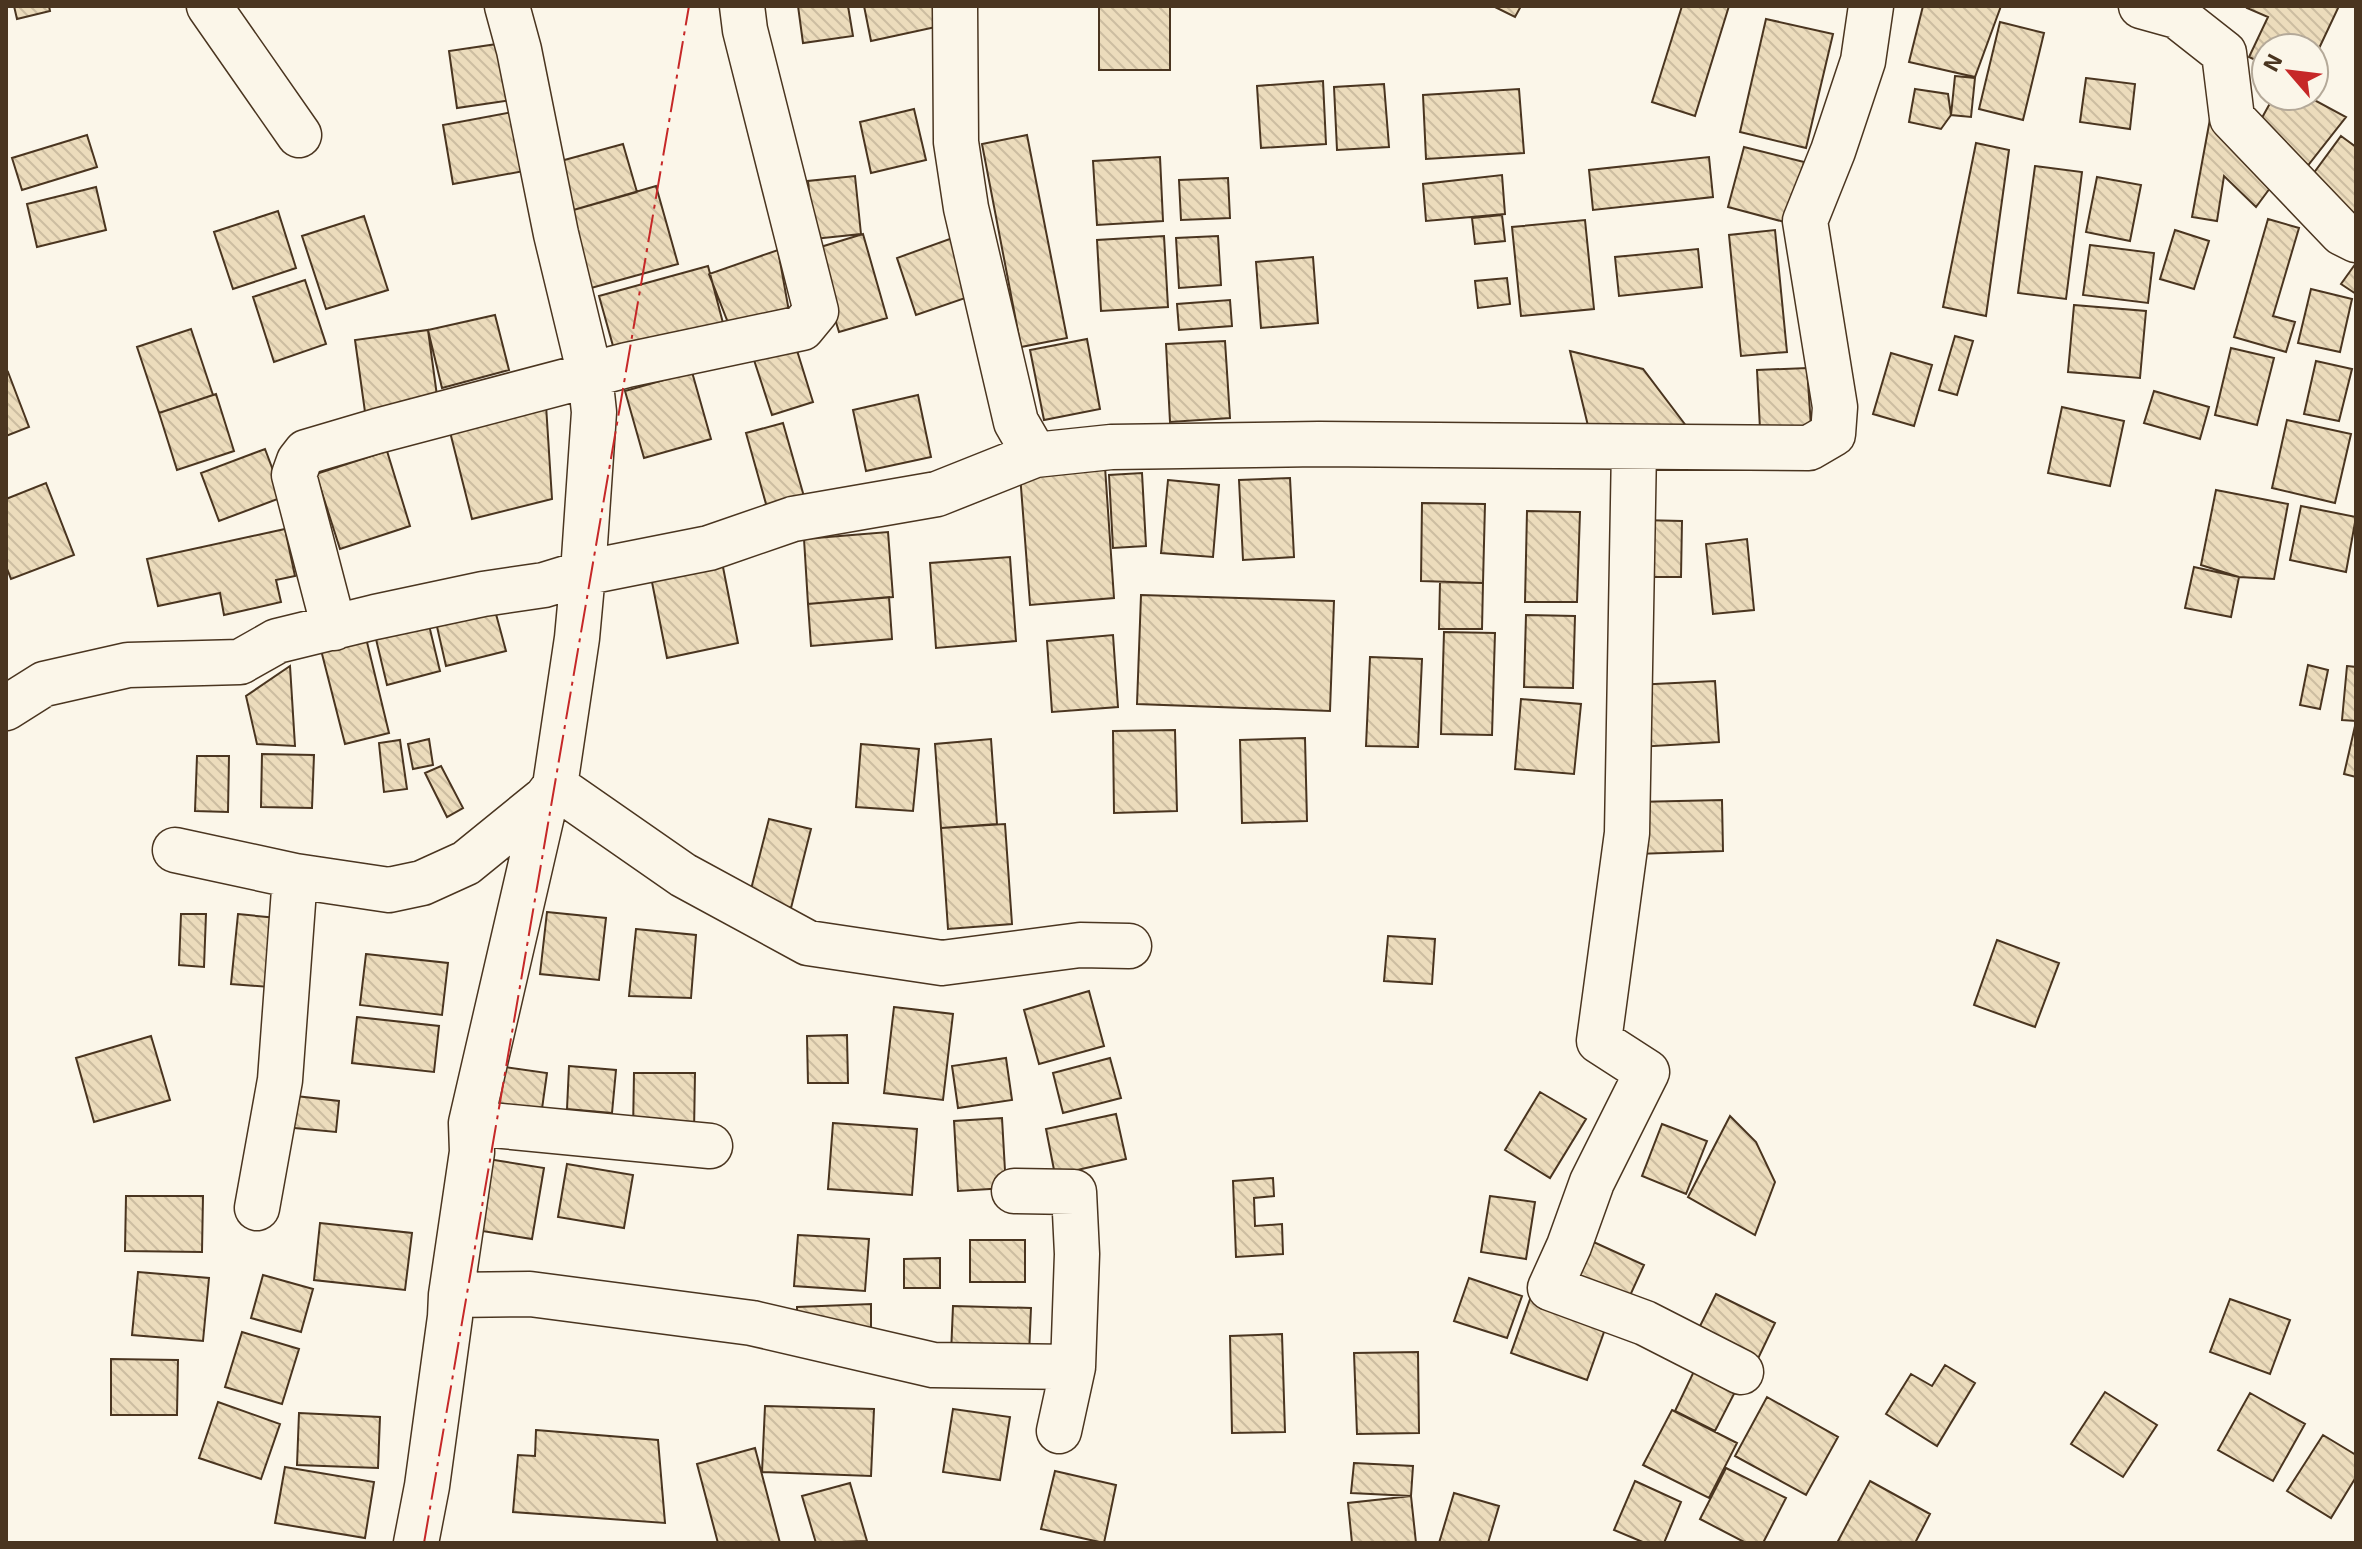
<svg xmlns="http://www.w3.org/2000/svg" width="2362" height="1549" viewBox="0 0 2362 1549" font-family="'Exo 2',sans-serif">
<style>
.building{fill:url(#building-back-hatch);stroke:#4a3520;stroke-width:2}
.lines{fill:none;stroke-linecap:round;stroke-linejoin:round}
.minor-casing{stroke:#4a3520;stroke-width:47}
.minor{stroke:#fbf6e9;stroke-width:44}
.power{stroke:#c62828;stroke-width:2;stroke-dasharray:28 6 4 6;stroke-linecap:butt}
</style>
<defs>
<pattern id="building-back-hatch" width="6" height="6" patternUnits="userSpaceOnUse" patternTransform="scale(2)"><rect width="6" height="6" fill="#ecdcbc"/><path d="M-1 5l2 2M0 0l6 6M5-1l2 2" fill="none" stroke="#ccbda1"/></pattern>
</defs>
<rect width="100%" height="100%" fill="#fbf6e9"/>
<path class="building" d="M14 6H49L50 11 17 19Z
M798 6H848L853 36 803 43Z
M864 6H941L945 25 871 41Z
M1099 6H1170V70H1099Z
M1493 6H1521L1515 17Z
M1682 6H1729L1695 116 1652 102Z
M1923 6H2001L1975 77 1909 62Z
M2248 6H2339L2314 59V48H2266V65L2249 57 2268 17 2247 8Z
M1766 19 1833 34 1806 148 1740 132Z
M2000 22 2044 33 2023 120 1979 109Z
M504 43 512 100 457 108 449 51Z
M1955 76 1975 78 1971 117 1951 115Z
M2086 78 2135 84 2130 129 2080 122Z
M1323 81 1326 144 1261 148 1257 86Z
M1384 84 1389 147 1337 150 1334 87Z
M1519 89 1524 153 1426 159 1423 95Z
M1915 89 1948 94 1951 115 1941 129 1909 122Z
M2274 96H2307L2346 117 2302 173 2253 134Z
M914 109 926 160 871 173 860 122Z
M513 112 524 171 453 184 443 125Z
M2210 119 2276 180 2256 207 2224 176 2217 221 2192 217Z
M87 135 97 167 22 190 12 158Z
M1027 135 1067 338 1021 347 982 144Z
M2341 136 2356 147V216L2305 185Z
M1976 143 2009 150 1986 316 1943 307Z
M623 144 637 192 570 211 557 162Z
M1744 147 1804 162 1788 223 1728 207Z
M1160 157 1163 221 1097 225 1093 161Z
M1709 157 1713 197 1593 210 1589 170Z
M2035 166 2082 172 2066 299 2018 293Z
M1502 175 1505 214 1426 221 1423 184Z
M855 176 861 234 814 239 808 181Z
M2097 177 2141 185 2130 241 2086 232Z
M1228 178 1230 218 1181 220 1179 180Z
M656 186 678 264 591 288 570 211Z
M96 187 106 230 37 247 27 204Z
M278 211 296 268 233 289 214 232Z
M1502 215 1505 241 1475 244 1472 218Z
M364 216 388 290 326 309 302 236Z
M2268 219 2299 228 2273 316 2295 322 2286 352 2234 337Z
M1585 220 1594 309 1521 316 1512 227Z
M1775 230 1787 352 1741 356 1729 235Z
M2175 230 2209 241 2194 289 2160 279Z
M863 234 887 318 839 332 814 249Z
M958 236 977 294 916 315 897 258Z
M1164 236 1168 307 1101 311 1097 240Z
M1218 236 1221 285 1179 288 1176 238Z
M2090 245 2154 253 2148 303 2083 295Z
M1698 249 1702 287 1619 296 1615 257Z
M778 250 790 317 734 338 709 274Z
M1313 257 1318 323 1261 328 1256 262Z
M2356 263V294L2341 284Z
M708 266 723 323 615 353 599 296Z
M1507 278 1510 304 1478 308 1475 281Z
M305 280 326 344 274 362 253 297Z
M2311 289 2352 299 2340 352 2298 343Z
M1230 300 1232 326 1179 330 1177 304Z
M2074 305 2146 311 2140 378 2068 372Z
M495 315 509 370 442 388 428 330Z
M191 329 213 395 159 413 137 347Z
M428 330 438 403 365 412 355 340Z
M1955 336 1973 341 1957 395 1939 390Z
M1087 339 1100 409 1044 420 1030 350Z
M1225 341 1230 418 1170 422 1166 344Z
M795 344 813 402 772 415 753 357Z
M2231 348 2274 358 2257 425 2215 415Z
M1570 351 1643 369 1687 427 1589 430Z
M1891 353 1932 365 1914 426 1873 414Z
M2316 361 2352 369 2339 421 2304 414Z
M1807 368 1811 426 1760 429 1757 370Z
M8 372 29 427 6 436V373Z
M692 372 711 439 644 458 625 391Z
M2154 391 2209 407 2200 439 2144 423Z
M216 394 234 451 177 470 159 413Z
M918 395 931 457 866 471 853 410Z
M546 405 552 499 472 519 450 432Z
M2062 407 2124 421 2110 486 2048 473Z
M2287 420 2351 434 2335 503 2272 488Z
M783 423 805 500 768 511 746 433Z
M265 449 283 497 219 521 201 473Z
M387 451 410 526 340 549 316 474Z
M1105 467 1114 598 1030 605 1020 474Z
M1142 473 1146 546 1113 548 1109 475Z
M1290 478 1294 557 1243 560 1239 480Z
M1168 480 1219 485 1213 557 1161 553Z
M46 483 74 555 11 579 6 566V499Z
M2216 490 2288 504 2274 579 2239 577 2201 565Z
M1422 503 1485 504 1483 583 1421 581Z
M2301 506 2356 517 2346 572 2290 560Z
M1527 511 1580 512 1577 602H1525Z
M1640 520 1682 521 1681 577H1638Z
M285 529 295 576 276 580 281 602 224 615 220 593 158 606 147 559Z
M888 532 893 597 808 604 804 539Z
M1747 539 1754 610 1713 614 1706 544Z
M721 557 738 643 667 658 650 572Z
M1010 557 1016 641 936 648 930 563Z
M2194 567 2239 577 2231 617 2185 608Z
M1440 582 1483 583 1482 629H1439Z
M1141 595 1334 601 1330 711 1137 704Z
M889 597 892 639 811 646 808 604Z
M493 603 506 651 446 666 435 618Z
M1526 615 1575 616 1573 688 1524 687Z
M428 621 440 671 387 685 375 635Z
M1444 632 1495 633 1492 735 1441 734Z
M1113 635 1118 707 1052 712 1047 641Z
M366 638 389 733 345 744 321 650Z
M1370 657 1422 659 1418 747 1366 746Z
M2308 665 2328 670 2320 709 2300 705Z
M290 666 295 746 257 744 246 696Z
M2347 666 2356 667V721L2342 720Z
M1715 681 1719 742 1638 747 1635 685Z
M1521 699 1581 704 1574 774 1515 769Z
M2355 726H2356V777L2344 774Z
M1175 730 1177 811 1114 813 1113 731Z
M1305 738 1307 821 1242 823 1240 740Z
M429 739 433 765 413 769 408 744Z
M991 739 997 824 941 828 935 744Z
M400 740 407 789 384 792 379 743Z
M861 744 919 749 913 811 856 807Z
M262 754 314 755 312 808 261 807Z
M197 756H229L228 812 195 811Z
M441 766 463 808 447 817 425 773Z
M1722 800 1723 851 1636 854 1635 802Z
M769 819 811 829 791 908 749 897Z
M1005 824 1012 924 948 929 941 828Z
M547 912 606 918 599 980 540 974Z
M181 914H206L204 967 179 965Z
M238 914 277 918 270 987 231 984Z
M636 929 696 935 691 998 629 996Z
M1388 936 1435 939 1432 984 1384 981Z
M1997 940 2059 963 2035 1027 1974 1005Z
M366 954 448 963 442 1015 360 1005Z
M1089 991 1104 1046 1039 1064 1024 1010Z
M894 1007 953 1014 943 1100 884 1093Z
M357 1017 439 1026 434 1072 352 1063Z
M847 1035 848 1083H808L807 1036Z
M151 1036 170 1100 94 1122 76 1058Z
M1006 1058 1012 1100 958 1108 952 1066Z
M1110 1058 1121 1098 1063 1113 1053 1073Z
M498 1066 547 1073 541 1116 493 1111Z
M569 1066 616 1070 612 1113 567 1109Z
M634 1073H695L694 1132 633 1131Z
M1540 1092 1586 1119 1550 1178 1505 1150Z
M287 1095 339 1101 336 1132 284 1127Z
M1116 1114 1126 1159 1055 1175 1046 1129Z
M1730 1116 1756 1142 1775 1182 1755 1235 1688 1197Z
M1002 1118 1006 1188 958 1191 954 1121Z
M833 1123 917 1129 912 1195 828 1189Z
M1662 1124 1707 1141 1686 1194 1642 1176Z
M488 1159 544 1168 532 1239 476 1230Z
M567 1164 633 1175 624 1228 558 1217Z
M1273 1178 1274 1196 1254 1198 1255 1226 1282 1224 1283 1254 1236 1257 1233 1181Z
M126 1196H203L202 1252 125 1251Z
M1490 1196 1535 1202 1526 1259 1481 1252Z
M320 1223 412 1233 405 1290 314 1280Z
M798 1235 869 1239 865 1291 794 1286Z
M1587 1239 1644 1265 1628 1300 1571 1274Z
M970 1240H1025V1282H970Z
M940 1258V1288H904V1259Z
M138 1272 209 1278 203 1341 132 1335Z
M263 1275 313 1289 301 1332 251 1318Z
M1469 1278 1522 1296 1507 1338 1454 1321Z
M1534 1288 1610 1315 1587 1380 1511 1353Z
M1716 1294 1775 1323 1754 1367 1694 1338Z
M2230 1299 2290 1320 2270 1374 2210 1352Z
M871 1304V1329L797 1332V1307Z
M953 1306 1031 1308 1029 1355 951 1354Z
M242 1332 299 1349 282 1404 225 1387Z
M1282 1334 1285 1432 1232 1433 1230 1336Z
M1418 1352 1419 1433 1357 1434 1354 1353Z
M111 1359 178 1360 177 1415H111Z
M1945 1365 1975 1383 1937 1446 1886 1414 1911 1374 1932 1386Z
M1696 1367 1737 1388 1715 1431 1675 1411Z
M2105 1392 2157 1425 2123 1477 2071 1444Z
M2250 1393 2305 1424 2273 1481 2218 1450Z
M1767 1397 1838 1437 1806 1495 1735 1456Z
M218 1402 280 1424 261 1479 199 1458Z
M765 1406 874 1409 871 1476 762 1472Z
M953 1409 1010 1417 1000 1480 943 1472Z
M1672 1410 1737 1443 1709 1498 1643 1465Z
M299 1413 380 1417 378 1468 297 1465Z
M536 1430 658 1440 665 1523 513 1512 518 1455 535 1456Z
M2323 1435 2356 1455V1477L2331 1518 2287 1491Z
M755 1448 780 1543H718L697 1464Z
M1354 1463 1413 1466 1411 1496 1351 1493Z
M285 1467 374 1482 365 1538 275 1523Z
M1726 1468 1786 1498 1763 1543H1746L1700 1519Z
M1055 1471 1116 1485 1104 1543 1041 1529Z
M1635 1481 1681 1502 1664 1543H1645L1614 1530Z
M1870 1481 1930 1514 1915 1543H1837Z
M850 1483 867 1541 816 1543 802 1496Z
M1454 1493 1499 1506 1488 1543H1439Z
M1411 1496 1416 1543H1352L1348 1503Z"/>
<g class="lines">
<g class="minor-casing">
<path id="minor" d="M209 6 299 135
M507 6 519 50 556 234 590 375 594 412 583 573 709 548 793 519 937 494 1035 455 1111 447 1319 444 1809 448 1833 434 1835 407 1805 221 1833 151 1863 61 1871 6
M955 6 956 142 966 208 1016 422 1035 455
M2141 6 2177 16 2224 53 2232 118 2342 233 2356 240
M1634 448 1627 833 1599 1041 1647 1072 1592 1182 1569 1246 1550 1288 1645 1323 1741 1372
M334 628 294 475 299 461 306 452 377 431 627 365 802 328 816 311 745 30 742 6
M6 708 44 684 128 665 240 662 277 641 375 617 483 594 544 585 583 573 577 638 555 786 546 798 471 1123 472 1152 451 1295 450 1317 427 1486 416 1543
M555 786 683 875 808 943 942 963 1080 945 1129 946
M175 850 295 876
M471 1123 710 1146
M257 1208 280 1080 295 876 389 890 422 883 466 863 546 798
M451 1295 530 1294 752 1323 933 1365 1073 1367 1077 1254 1074 1192 1014 1191
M1059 1431 1073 1367"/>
</g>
<use href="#minor" class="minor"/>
<path class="power" d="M424 1543 689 6"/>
</g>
<rect width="2362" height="1549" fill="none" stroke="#4a3520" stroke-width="16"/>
<g transform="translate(2290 72) rotate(298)"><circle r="38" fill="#fbf6e9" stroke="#b4a999" stroke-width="2"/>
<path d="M0-6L14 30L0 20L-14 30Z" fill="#c62828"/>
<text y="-12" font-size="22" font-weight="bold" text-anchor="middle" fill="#4a3520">N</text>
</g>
</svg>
